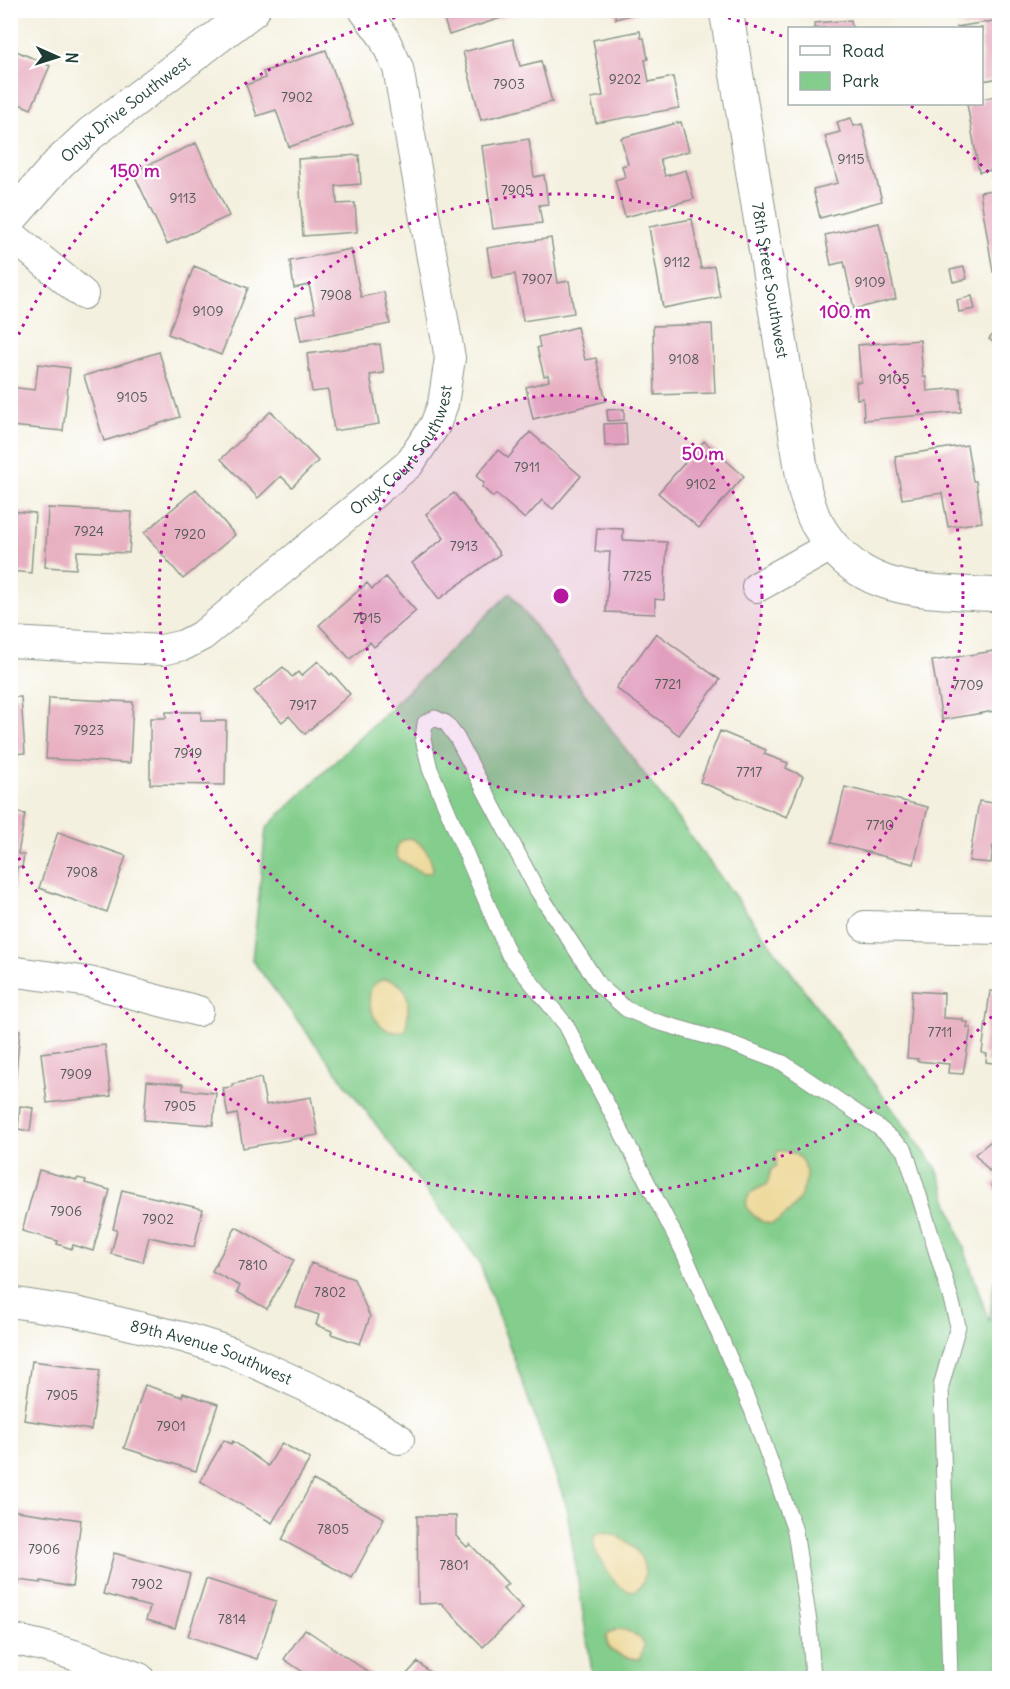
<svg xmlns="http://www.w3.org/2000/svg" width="1010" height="1689" viewBox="0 0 1010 1689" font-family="Delius,sans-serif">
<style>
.green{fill:#83ce8c;stroke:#518660;stroke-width:1.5}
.sand{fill:#eeda9e;stroke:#868c69;stroke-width:1.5}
.building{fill:#e8b1c2}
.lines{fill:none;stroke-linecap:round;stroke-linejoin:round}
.lane-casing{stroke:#8a968a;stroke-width:17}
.street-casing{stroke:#8a968a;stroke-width:32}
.secondary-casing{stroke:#8a968a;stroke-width:35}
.lane{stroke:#fff;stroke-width:15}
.street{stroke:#fff;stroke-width:30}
.secondary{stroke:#fff;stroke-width:33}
.ring{fill:none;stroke:#b5179e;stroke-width:3;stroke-dasharray:3 6}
.labels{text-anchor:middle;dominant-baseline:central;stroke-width:4.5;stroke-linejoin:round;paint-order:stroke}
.number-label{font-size:14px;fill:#515a58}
.street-label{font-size:16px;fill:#1f3d34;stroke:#fff}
.centre{fill:#b5179e;stroke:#fff;stroke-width:3}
.ring-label{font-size:18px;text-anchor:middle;font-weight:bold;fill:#b5179e;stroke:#fff;stroke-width:4.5;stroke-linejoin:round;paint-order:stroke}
</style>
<rect width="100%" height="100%" fill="#fff"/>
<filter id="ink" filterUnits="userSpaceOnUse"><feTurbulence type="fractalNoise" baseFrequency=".0167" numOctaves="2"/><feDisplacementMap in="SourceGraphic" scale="12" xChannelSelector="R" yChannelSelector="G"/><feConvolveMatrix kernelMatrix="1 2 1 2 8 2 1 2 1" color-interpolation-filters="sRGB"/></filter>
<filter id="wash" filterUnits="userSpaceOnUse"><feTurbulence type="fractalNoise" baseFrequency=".008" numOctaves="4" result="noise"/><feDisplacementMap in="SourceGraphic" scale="24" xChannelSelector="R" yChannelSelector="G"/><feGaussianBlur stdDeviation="1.35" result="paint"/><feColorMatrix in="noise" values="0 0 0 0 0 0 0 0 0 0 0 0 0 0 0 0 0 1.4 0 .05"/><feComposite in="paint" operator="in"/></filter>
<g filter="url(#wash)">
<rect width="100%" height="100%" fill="#f4f0df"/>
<path class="green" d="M510 593 937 1169 989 1322 994 1283 999 1273V1678H593L566 1504 479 1261 252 960 266 828Z"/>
<path class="sand" d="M411 838C425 845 430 854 433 869L432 872 422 873 398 859C393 848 399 839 411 838Z
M384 979C414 983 409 1006 406 1030 382 1041 362 1006 372 987 374 983 379 981 384 979Z
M777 1151C816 1149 810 1190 791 1210 785 1216 778 1221 771 1224 760 1223 738 1208 750 1194 754 1189 762 1188 767 1184L771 1170 776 1166Z
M601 1532C612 1532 618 1536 627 1542 665 1569 634 1620 606 1569 600 1558 590 1548 595 1535Z
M617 1629 625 1630 640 1637 644 1645 640 1659C626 1659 603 1653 607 1635Z"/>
<g id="blocks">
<path class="building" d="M441 10H512L513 14 449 35Z
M614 10H644V11L616 19Z
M814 10H831V12L814 14Z
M851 20 852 28H814V23Z
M1000 20V78L982 81V28L956 27Z
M640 31 641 38H644L648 59 645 60 649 82 673 77 679 108 596 123 591 98 603 96 593 40Z
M513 39 520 66 541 61 552 102 481 120 463 52Z
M12 49 50 66 31 109 10 100Z
M326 50 353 125 289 147 276 110 257 116 246 85 265 78 263 72Z
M1000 95V169L979 172 967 104H982V99Z
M851 118 854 126 862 124 882 201 820 218 813 189 838 183 825 136 840 132 837 122Z
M681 122 689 151 660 159 665 176 686 170 694 199 625 217 615 180 625 177 622 166 628 164 621 138Z
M529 139 534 177 544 175 548 204 539 205 542 223 493 229 482 146Z
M196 143 229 216 167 244 133 172Z
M359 155 361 184 336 186 337 204 355 203 357 232 303 236 298 159Z
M1000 189V271L993 272 980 192Z
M692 219 701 269 714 266 720 297 663 308 649 227Z
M879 223 896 299 854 309 844 262 831 265 825 235Z
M551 238 558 283 569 281 574 313 523 321 515 274 492 278 487 248Z
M351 249 361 297 384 292 390 324 301 341 296 316 315 312 309 285 294 288 290 261Z
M194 266 248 288 221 355 168 334Z
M964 267 967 279 953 282 950 270Z
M972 296 975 309 959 312 957 300Z
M712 324 715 393 655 395 653 326Z
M1000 326V347L989 339Z
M577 327 585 360 596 358 606 401 533 419 526 387 549 381 548 375 544 376 537 348 540 347 538 337Z
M920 340 923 377H926L927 391 960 388 961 412 864 420 863 398 857 399 856 382H861L858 345Z
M380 344 384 373 370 375 379 424 334 431 328 390 312 392 307 354Z
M159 352 180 417 104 441 84 376Z
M38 364 70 368 63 431 10 426V387L35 390Z
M624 409V420L608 421 607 410Z
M271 411 318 461 292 487 281 476 258 498 221 459Z
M626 423 627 445 605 446 604 424Z
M530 432 581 476 553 509 542 500 525 519 496 494 493 497 482 487 484 483 476 476 498 450 508 458Z
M704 441 744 476 699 528 658 493Z
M967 445 973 481H976L982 522 948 527 942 493 902 499 895 456Z
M1000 449V505H996L994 450Z
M196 489 235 535 183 579 144 533Z
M454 493 500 554 439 599 412 563 444 538 426 514Z
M48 508 132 512 129 553 77 551 76 569 45 567Z
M10 511 35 513 31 573 10 571Z
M597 528 623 529V540L667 542 664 600 655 599V614L606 612 610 552H595Z
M386 577 416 611 374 647 370 642 350 659 319 625 367 583 372 589Z
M656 633 720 680 679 735 616 688Z
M1000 650V710L942 720 932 661Z
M318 661 330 675 332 673 350 694 305 734 289 716 282 722 254 691 283 667 292 677 298 672 301 676Z
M10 697H21L25 753 10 754Z
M49 698 133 702 130 763 46 759Z
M166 712H201V721H226L225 785 150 784V718H166Z
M720 731 766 750 764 754 788 763 786 768 803 776 787 817 700 782Z
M845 787 928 807 914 864 831 843Z
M979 801 1000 804V847L993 846 991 863 969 861Z
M10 812 25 814 18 854 24 855 22 867H17L13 896 10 895Z
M58 832 126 856 107 912 39 888Z
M912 991 944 993 943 1018 963 1019V1022H968L967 1028H971L963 1074 948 1073 949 1064 917 1061 918 1059 907 1058Z
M990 991 1000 992V1064L986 1062 987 1054 982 1053Z
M10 1029 20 1030 15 1084H10Z
M105 1045 111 1096 47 1103 41 1053Z
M261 1078 266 1105 311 1097 318 1135 243 1148 237 1114 228 1116 223 1088 232 1087V1084Z
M147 1081 183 1084V1090L216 1093 213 1125 144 1120Z
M20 1106 33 1108 30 1131 18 1129Z
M995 1138 1000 1143V1195L991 1185 998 1179 991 1169 989 1171 975 1154Z
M39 1170 77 1180 78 1178 86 1180 85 1183 110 1190 93 1251 73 1245 72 1249 57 1244 58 1241 22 1231Z
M122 1190 203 1209 194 1247 149 1237 143 1262 111 1254 117 1230 113 1229Z
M236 1227 294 1260 267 1309 237 1292 240 1286 212 1271Z
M311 1263 354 1279 370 1317 360 1344 331 1334 332 1331 316 1325 319 1315 296 1307Z
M32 1361 100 1370 91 1430 24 1420Z
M145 1385 182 1397 183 1393 218 1404 196 1471 124 1448Z
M224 1440 231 1444 233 1441 268 1466 282 1443 310 1459 272 1523 200 1481Z
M313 1480 384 1518 352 1578 282 1540Z
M10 1510 81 1520 72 1587 41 1581V1583L10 1579Z
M417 1516H456V1536L467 1547 470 1544 508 1584 503 1588 523 1608 483 1647 441 1603 418 1604Z
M114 1553 190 1574 175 1628 146 1620 150 1607 103 1594Z
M206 1579 276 1601 257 1659 188 1636Z
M305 1629 374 1676 372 1678H312L284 1659Z
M418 1662 436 1678H403Z"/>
</g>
</g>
<g filter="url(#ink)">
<use href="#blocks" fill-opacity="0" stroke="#8a968a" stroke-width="1.5"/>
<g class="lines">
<g class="lane-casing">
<path id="lane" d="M813 1678 809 1622 795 1531 752 1410 683 1251 566 1025 509 955 430 769 423 739 425 723 435 718 446 723 457 738 537 890 599 985 626 1009 654 1021 727 1042 783 1063 878 1127 905 1150 951 1299 958 1326 941 1386 950 1678"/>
</g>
<g class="street-casing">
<g id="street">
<path d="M10 234 83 294"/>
<path d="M757 587 831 546"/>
<path id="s1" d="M10 642 162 650 184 645 203 635 409 464 435 425 443 404 450 358 398 68 383 36 364 10"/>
<path d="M865 926 1000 929"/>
<path d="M10 971 89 982 198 1011"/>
<path id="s2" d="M10 1302 76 1312 186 1338 231 1352 331 1398 399 1439"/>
<path d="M10 1639C55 1647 98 1662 139 1678"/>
</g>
</g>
<g class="secondary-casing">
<g id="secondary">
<path id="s3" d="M726 10 805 491C808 501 811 513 816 522 858 598 925 590 1000 595"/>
<path id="s4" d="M10 219 59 163 90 134 253 10"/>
</g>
</g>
<use href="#lane" class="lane"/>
<use href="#street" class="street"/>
<use href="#secondary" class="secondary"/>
</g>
</g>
<circle cx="561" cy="596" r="201" fill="#b5179e" fill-opacity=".12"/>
<g class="ring">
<circle cx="561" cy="596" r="201"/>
<circle cx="561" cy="596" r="402"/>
<path d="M998 1010A602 602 0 0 1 11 841M11 351A602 602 0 0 1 420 11M702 11A602 602 0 0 1 787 38M911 106A602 602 0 0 1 998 182"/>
</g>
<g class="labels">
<g class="number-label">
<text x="625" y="79">9202</text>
<text x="509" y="84">7903</text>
<text x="297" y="97">7902</text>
<text x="851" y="159">9115</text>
<text x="517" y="190">7905</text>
<text x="183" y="198">9113</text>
<text x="677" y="262">9112</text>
<text x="537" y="279">7907</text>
<text x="870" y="282">9109</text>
<text x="336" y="295">7908</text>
<text x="208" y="311">9109</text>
<text x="684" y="359">9108</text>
<text x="894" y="379">9105</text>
<text x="132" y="397">9105</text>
<text x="527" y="467">7911</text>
<text x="701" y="484">9102</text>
<text x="89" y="531">7924</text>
<text x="190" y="534">7920</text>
<text x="464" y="546">7913</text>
<text x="637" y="576">7725</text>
<text x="367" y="618">7915</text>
<text x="668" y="684">7721</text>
<text x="968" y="685">7709</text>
<text x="303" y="705">7917</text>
<text x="89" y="730">7923</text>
<text x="188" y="753">7919</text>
<text x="749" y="772">7717</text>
<text x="880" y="825">7710</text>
<text x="82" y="872">7908</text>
<text x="940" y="1032">7711</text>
<text x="76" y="1074">7909</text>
<text x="180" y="1106">7905</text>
<text x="66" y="1211">7906</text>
<text x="158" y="1219">7902</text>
<text x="253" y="1265">7810</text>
<text x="330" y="1292">7802</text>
<text x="62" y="1395">7905</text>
<text x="171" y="1426">7901</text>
<text x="333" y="1529">7805</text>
<text x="44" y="1549">7906</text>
<text x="454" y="1565">7801</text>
<text x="147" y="1584">7902</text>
<text x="232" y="1619">7814</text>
</g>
<g class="street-label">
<text stroke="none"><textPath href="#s4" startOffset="160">Onyx Drive Southwest</textPath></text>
<text stroke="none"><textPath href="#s3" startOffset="274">78th Street Southwest</textPath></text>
<text stroke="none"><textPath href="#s1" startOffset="471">Onyx Court Southwest</textPath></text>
<text stroke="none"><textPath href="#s2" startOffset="208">89th Avenue Southwest</textPath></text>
</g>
</g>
<circle cx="561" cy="596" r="9" class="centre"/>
<g class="ring-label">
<text x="135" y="177">150 m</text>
<text x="845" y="318">100 m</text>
<text x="703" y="460">50 m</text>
</g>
<rect width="1010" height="1689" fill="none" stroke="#fff" stroke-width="36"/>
<rect x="788" y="27" width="195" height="78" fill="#ffffff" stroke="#a5b1ae" stroke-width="1.5"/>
<rect x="800" y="46" width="30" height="9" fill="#ffffff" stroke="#a5b1ae" stroke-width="1.5"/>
<text x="842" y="57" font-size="18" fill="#1f3d34">Road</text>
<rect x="800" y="72" width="30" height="18" fill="#83ce8c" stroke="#a5b1ae" stroke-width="1.5"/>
<text x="842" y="87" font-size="18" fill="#1f3d34">Park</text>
<g transform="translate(57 57) rotate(93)" stroke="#ffffff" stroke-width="4.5" paint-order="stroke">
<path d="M0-4.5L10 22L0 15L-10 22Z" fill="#1f3d34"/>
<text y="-9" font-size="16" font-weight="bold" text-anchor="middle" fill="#1f3d34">N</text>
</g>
</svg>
